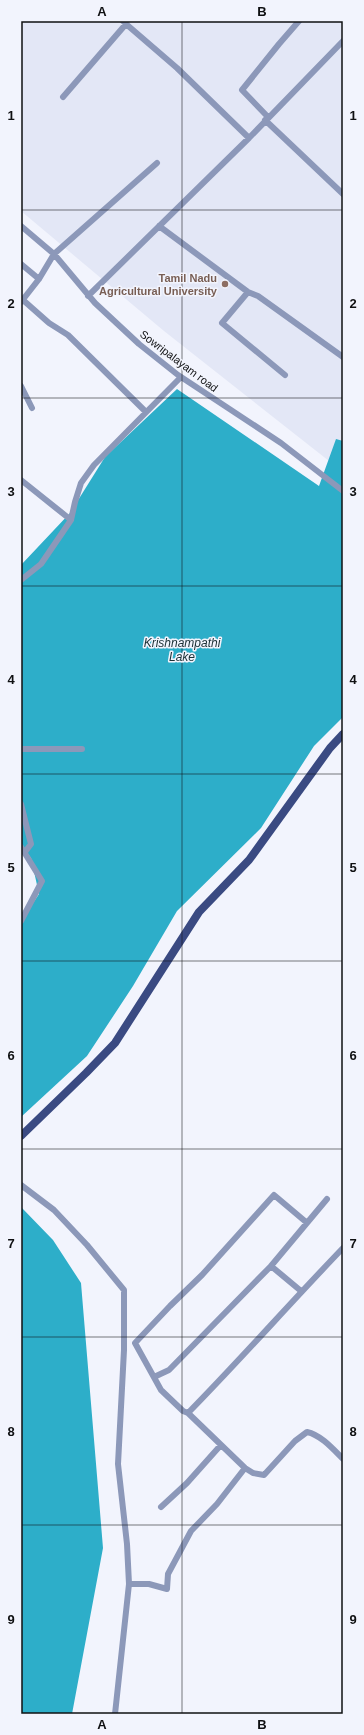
<svg xmlns="http://www.w3.org/2000/svg" width="364" height="1735" viewBox="0 0 364 1735" font-family="Arial,sans-serif">
<style>
.built{fill:#e3e7f6}
.water{fill:#2daec9}
.lines{fill:none;stroke-linecap:round;stroke-linejoin:round}
.minor{stroke:#8c98b9;stroke-width:6}
.major{stroke:#3a4a82;stroke-width:8}
.grid{fill:none;stroke:#0f1012;stroke-width:1;stroke-opacity:0.55}
.education-dot{fill:#8d6e63;stroke:#f2f4fd;stroke-width:1.5}
.labels{text-anchor:middle;dominant-baseline:central;stroke-width:3;stroke-linejoin:round;paint-order:stroke}
.education-label{font-size:11px;font-weight:bold;fill:#785e54;stroke:#f2f4fd;text-anchor:end}
.street-label{font-size:11px;fill:#0f1012;stroke:#f2f4fd}
.water-label{font-size:12px;font-style:italic;fill:#1b3035;stroke:#f2f4fd}
.neatline{fill:none;stroke:#0f1012;stroke-width:1.5}
.grid-label{font-size:13px;text-anchor:middle;font-weight:bold;fill:#0f1012}
</style>
<rect width="100%" height="100%" fill="#f2f4fd"/>
<path class="built" d="M21 21H343V472L164 331 21 211Z"/>
<path class="water" d="M177 389 319 486 336 439 343 441V717L314 746 261 828 177 911 133 986 87 1056 21 1117V921L39 894 31 858 21 845V565L70 513 105 457Z
M21 1207 53 1240 81 1283 103 1548 72 1714H21Z"/>
<g class="lines">
<path class="minor" d="M126 24 177 68 249 138
M63 97 126 24 123 21
M268 117 242 90 279 44 299 21
M265 120 343 194
M21 226 54 254 95 303 139 344 178 375 281 443 343 491
M159 226 248 292 258 296 343 357
M21 264 39 279
M248 292 222 323 285 375
M88 296 249 138 343 41
M23 300 49 323 68 335 146 412
M21 302 39 279 54 254 157 163
M21 386 32 408
M21 480 71 520
M21 580 41 564 71 520 75 502 81 483 94 465 181 377
M21 749H82
M21 804 31 844 25 852
M21 847 42 881 21 921
M21 1185 54 1210 87 1245 124 1290V1350L118 1464 127 1544 129 1584 115 1714
M306 1222 274 1195 202 1275 170 1306 135 1343 161 1390 183 1411 188 1413 245 1468 253 1473 264 1475 295 1441 307 1432C321 1435 333 1449 343 1459
M271 1266 301 1291
M154 1377 169 1370 271 1266 327 1199
M188 1413C241 1359 291 1302 343 1248
M161 1507 187 1483 220 1446
M129 1584H149L167 1589 168 1574 191 1531 217 1504 245 1468"/>
<path class="major" d="M21 1136 86 1073 115 1043 199 912 249 860 330 748 343 734"/>
</g>
<path class="grid" d="M182 21V1714M21 210H343M21 398H343M21 586H343M21 774H343M21 961H343M21 1149H343M21 1337H343M21 1525H343"/>
<circle class="education-dot" cx="225" cy="284" r="4"/>
<g class="labels">
<g class="education-label">
<text x="217" y="278">Tamil Nadu<tspan x="217" dy="13">Agricultural University</tspan></text>
</g>
<g class="street-label">
<text transform="translate(179 361) rotate(37)">Sowripalayam road</text>
</g>
<g class="water-label">
<text x="182" y="643">Krishnampathi<tspan x="182" dy="14">Lake</tspan></text>
</g>
</g>
<rect width="364" height="1735" fill="none" stroke="#f2f4fd" stroke-width="44"/>
<rect x="22" y="22" width="320" height="1691" class="neatline"/>
<g class="grid-label">
<text x="102" y="16">A</text>
<text x="262" y="16">B</text>
<text x="11" y="120">1</text>
<text x="353" y="120">1</text>
<text x="11" y="308">2</text>
<text x="353" y="308">2</text>
<text x="11" y="496">3</text>
<text x="353" y="496">3</text>
<text x="11" y="684">4</text>
<text x="353" y="684">4</text>
<text x="11" y="872">5</text>
<text x="353" y="872">5</text>
<text x="11" y="1060">6</text>
<text x="353" y="1060">6</text>
<text x="11" y="1248">7</text>
<text x="353" y="1248">7</text>
<text x="11" y="1436">8</text>
<text x="353" y="1436">8</text>
<text x="11" y="1624">9</text>
<text x="353" y="1624">9</text>
<text x="102" y="1729">A</text>
<text x="262" y="1729">B</text>
</g>
</svg>
